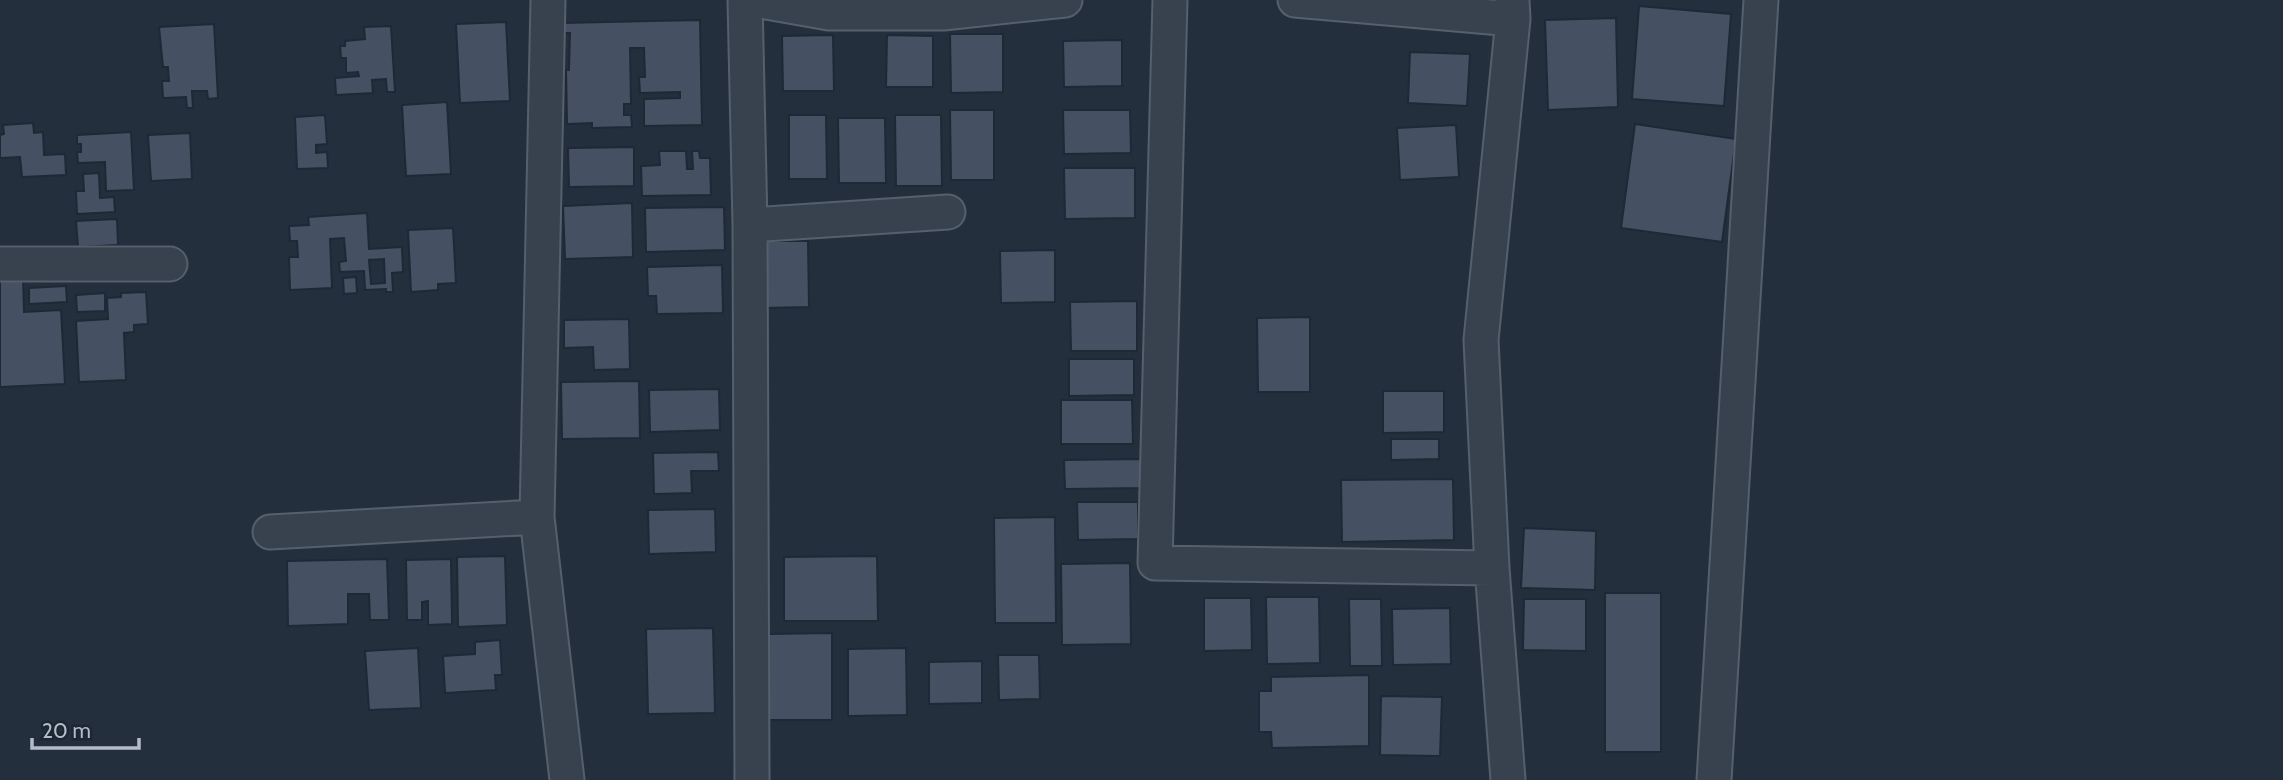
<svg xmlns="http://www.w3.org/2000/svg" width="2283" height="780" viewBox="0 0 2283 780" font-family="Cabin,sans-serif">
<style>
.building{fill:#455162;stroke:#1f2835;stroke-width:2;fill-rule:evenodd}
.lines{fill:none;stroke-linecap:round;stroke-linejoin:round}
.minor-casing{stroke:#565f6c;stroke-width:37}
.minor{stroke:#38414e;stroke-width:33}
</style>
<rect width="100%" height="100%" fill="#242f3e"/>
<path class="building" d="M1639 6 1731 14 1724 106 1632 99Z
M1616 18 1618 107 1548 110 1545 20Z
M700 20 702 125 644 126V99L680 98V92L640 93 639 77H645L644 48H630L631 104H624V115H631L632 127 592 128V123L567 124 566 70H569L570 33H560V23Z
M506 22 510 101 460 103 456 24Z
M214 24 218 98 208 99 207 91H192L193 108H187L186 97 163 98 162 81H169L168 67H163L159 27Z
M391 26 395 92H387L386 79 372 80 373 93 336 95 335 78 359 76 358 72 346 73V58H341L340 46H345V41L365 39 364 27Z
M950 34H1003V92L951 93Z
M833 35 834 91H783L782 36Z
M887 35 933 36V87H886Z
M1122 40V86L1064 87 1063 41Z
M1410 52 1470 54 1467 106 1408 103Z
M447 102 451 174 406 176 402 105Z
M950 110H994V180H951Z
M1063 110H1130L1131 153 1064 154Z
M325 115 327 144 316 145V153L327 152 328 168 297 169 295 117Z
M789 115H826L827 179H789Z
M895 115H941L942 186H896Z
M838 118H885L886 183H839Z
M33 123 34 133 43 132 44 155 65 154 66 175 22 177 20 157 0 158V135L4 134 3 125Z
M1635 124 1736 139 1722 242 1621 228Z
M1456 125 1459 177 1400 180 1397 128Z
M131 132 134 190 106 191 105 162 78 163 77 152H81V144H77V135Z
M190 133 192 179 151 181 148 135Z
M634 147V186L569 187 568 148Z
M659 151H686L687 169H693L692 151H699L700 158H710L711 195 642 196 641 166 660 165Z
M1064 168H1135V218L1065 219Z
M99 173 100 198 114 197 115 212 77 214 76 191H84L83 174Z
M632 203 633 257 565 259 563 206Z
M724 207 725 250 646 252 645 208Z
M367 213 369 249 402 247 403 272 392 273 393 292H386V289L365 290 364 271 340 272 339 262 346 261 344 238 330 239 332 288 290 290 289 257H298L297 241H290L289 226 309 225 308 217ZM384 259 385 283 371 284 369 260Z
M117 219 118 245 78 247 76 221Z
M453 228 456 283 438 284V290L411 292 408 230Z
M762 241H808L809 307 763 308Z
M1055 250V302L1001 303 1000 251Z
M722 265 723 313 657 314 656 296H648L647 267Z
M23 277 24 312 61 310 65 384 0 387V278Z
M356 277 357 293 344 294 343 278Z
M66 286 67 302 29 304V288Z
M146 292 148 324 134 325V332L124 333 126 380 79 382 76 321 108 319 107 298 121 297V293Z
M105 293V311L77 312 76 295Z
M1137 301V351H1071L1070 302Z
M1310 317V392H1258L1257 318Z
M629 319 630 369 594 370 593 347 564 348V320Z
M1069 359H1134V395L1069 396Z
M639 381 640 438 562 439 561 382Z
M719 389 720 430 650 432 649 390Z
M1383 391H1444V432L1383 433Z
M1061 400H1132L1133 444H1061Z
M1391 439H1439V459L1391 460Z
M718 452 719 471H691L692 493 654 494 653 453Z
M1142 459V488L1065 489 1064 460Z
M1453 479 1454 540 1342 542 1341 480Z
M1077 502H1138V539L1078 540Z
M715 509 716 552 649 554 648 510Z
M1055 517 1056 623H995L994 518Z
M1524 528 1596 531 1595 590 1521 588Z
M505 556 507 625 458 627 457 557Z
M877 556 878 621H784V557Z
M387 559 389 620H370L369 594H348V624L288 626 287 561Z
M451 559 452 624 428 625V601L422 602V620H407L406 560Z
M1130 563 1131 644 1062 645 1061 564Z
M1605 593H1661V752H1605Z
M1266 597H1319L1320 663 1267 664Z
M1204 598H1251L1252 650 1204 651Z
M1349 599H1381L1382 666H1350Z
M1524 599H1586V651L1523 650Z
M1450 608 1451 664 1393 665 1392 609Z
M713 628 715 713 648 714 646 629Z
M832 633V720H768L767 634Z
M500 640 502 675H495L496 690 445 693 443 656 475 654V642Z
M418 648 421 708 369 710 365 651Z
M906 648 907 715 848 716V649Z
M998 655H1039L1040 699 999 700Z
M982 661V703L929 704V662Z
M1369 675V746L1272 748 1271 732H1259V691H1271V677Z
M1381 696 1442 697 1440 756 1380 755Z"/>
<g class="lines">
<g class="minor-casing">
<path id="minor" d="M548 0 537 517 567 780
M745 0 750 225 752 780
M755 0 829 13H943L1065 0
M1170 0 1155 563 1492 568
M1295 0 1513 19
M750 225 948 212
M0 264H170
M270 532 537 517
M1508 780 1492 568 1481 340 1513 19 1512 0
M1714 780 1761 0"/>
</g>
<use href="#minor" class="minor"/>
</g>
<path d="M32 738v10h107v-10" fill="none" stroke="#b4bcc9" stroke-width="3.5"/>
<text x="42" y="738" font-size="21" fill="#b4bcc9" stroke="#1d2633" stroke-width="5" paint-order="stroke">20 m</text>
</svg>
